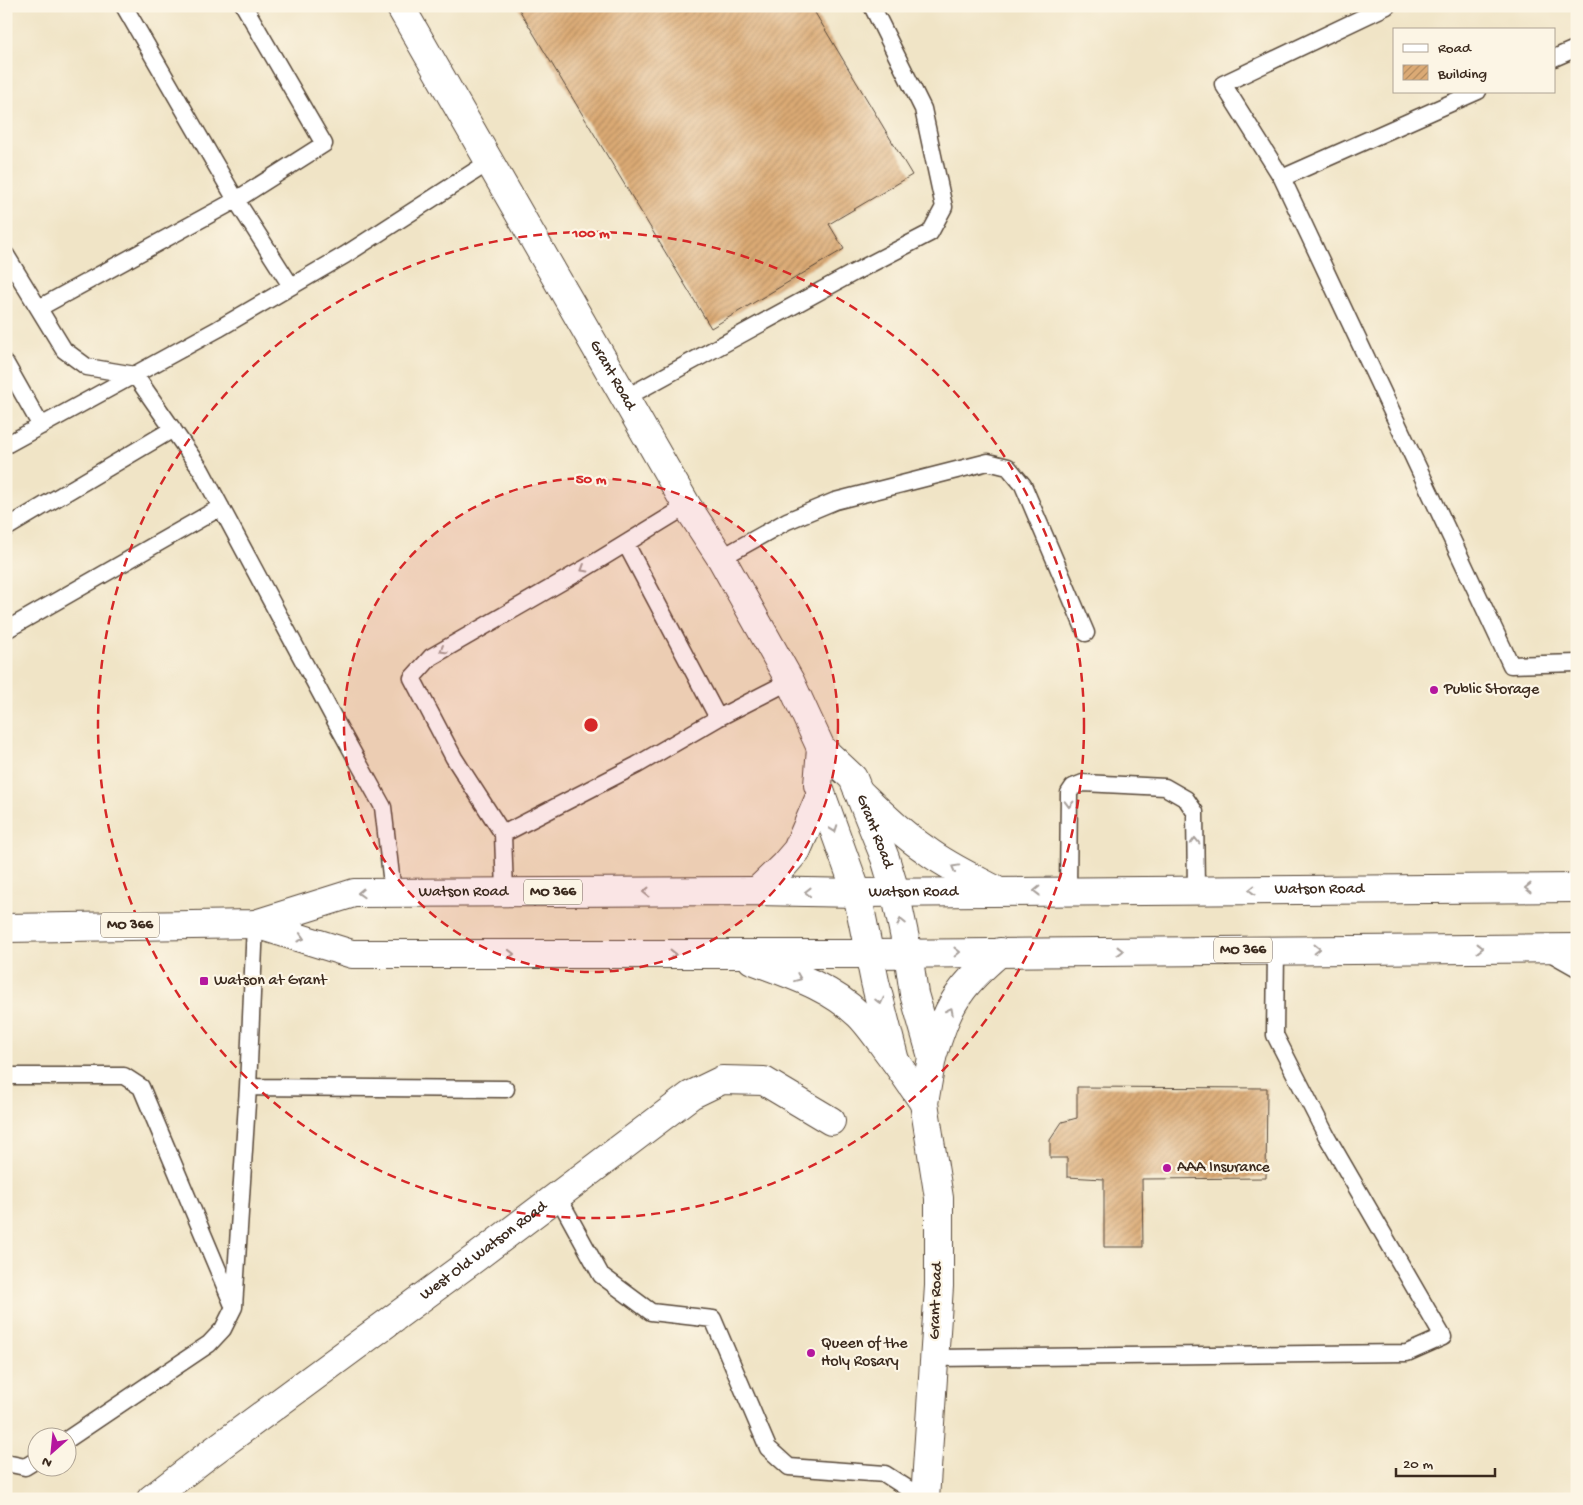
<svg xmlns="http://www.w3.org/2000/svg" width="1583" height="1505" viewBox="0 0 1583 1505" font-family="'Gochi Hand',sans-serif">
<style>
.building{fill:url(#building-hatch)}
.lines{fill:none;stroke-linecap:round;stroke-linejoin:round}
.service-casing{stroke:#564637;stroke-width:19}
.minor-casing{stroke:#564637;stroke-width:30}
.tertiary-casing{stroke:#564637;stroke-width:30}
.primary-casing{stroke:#564637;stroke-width:30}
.service{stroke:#fff;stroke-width:16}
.minor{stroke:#fff;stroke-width:28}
.tertiary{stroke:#fff;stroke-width:28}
.primary{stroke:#fff;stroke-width:28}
.oneway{stroke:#a79f9a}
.ring{fill:none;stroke:#d62828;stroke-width:2.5;stroke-dasharray:9 6}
.poi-dot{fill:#b5179e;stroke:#fcf5e5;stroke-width:2}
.labels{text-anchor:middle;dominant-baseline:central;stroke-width:4.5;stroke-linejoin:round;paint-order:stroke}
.shield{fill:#fcf5e5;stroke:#75675a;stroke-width:1}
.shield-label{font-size:15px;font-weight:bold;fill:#3b2a1e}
.street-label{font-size:16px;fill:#3b2a1e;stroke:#fcf5e5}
.poi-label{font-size:16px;fill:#3b2a1e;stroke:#fcf5e5;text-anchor:start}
.centre{fill:#d62828;stroke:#fcf5e5;stroke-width:2.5}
.ring-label{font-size:15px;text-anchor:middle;font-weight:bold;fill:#d62828;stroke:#fcf5e5;stroke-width:4.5;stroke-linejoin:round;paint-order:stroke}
</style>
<defs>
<pattern id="building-hatch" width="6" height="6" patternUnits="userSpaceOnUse" patternTransform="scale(1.25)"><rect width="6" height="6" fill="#dbaa75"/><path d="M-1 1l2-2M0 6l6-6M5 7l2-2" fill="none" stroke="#b38b5f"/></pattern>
</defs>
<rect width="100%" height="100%" fill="#fcf5e5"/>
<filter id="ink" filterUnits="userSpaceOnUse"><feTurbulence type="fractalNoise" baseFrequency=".02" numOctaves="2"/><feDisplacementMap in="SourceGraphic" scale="10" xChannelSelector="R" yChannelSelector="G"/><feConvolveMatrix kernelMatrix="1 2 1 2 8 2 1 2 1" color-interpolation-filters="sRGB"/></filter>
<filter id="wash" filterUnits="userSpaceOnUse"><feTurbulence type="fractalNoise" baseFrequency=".0096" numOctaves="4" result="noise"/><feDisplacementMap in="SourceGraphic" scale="20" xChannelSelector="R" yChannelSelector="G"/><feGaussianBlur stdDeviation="1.12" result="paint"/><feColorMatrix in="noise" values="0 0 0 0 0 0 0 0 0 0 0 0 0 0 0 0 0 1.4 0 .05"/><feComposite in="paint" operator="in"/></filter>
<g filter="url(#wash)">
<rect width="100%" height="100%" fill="#f0e4c6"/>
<g id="blocks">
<path class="building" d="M517 6H811L912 175 829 224 844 249 711 328Z
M1077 1087 1267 1088 1266 1178 1142 1179 1143 1247H1104V1179L1067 1177V1158H1050V1140L1062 1122 1077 1118Z"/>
</g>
</g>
<g filter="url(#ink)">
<use href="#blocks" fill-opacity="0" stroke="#564637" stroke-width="1"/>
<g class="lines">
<g class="service-casing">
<path id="service" d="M124 6 236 200 324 144 244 6
M1387 6 1223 84 1282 178 1511 665 1577 663
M1554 58 1577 48
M1282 178 1478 91
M6 255 64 350 87 367 135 375 201 470 337 724 383 807 393 893
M39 308 236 200 291 286
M6 364 41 426
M625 398 853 273 930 233 944 207 923 109 872 6
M6 445 218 329 345 255 489 162
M6 528 173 429
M626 544 718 718
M721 558 787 521 835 501 988 462 1008 467 1023 485 1086 633
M6 630 221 507
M503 834 637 765 718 718 790 681
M1068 890 1069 793 1073 787 1083 783 1165 787 1186 799 1195 812 1196 890
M505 892 503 834 454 758 412 678 431 657 584 569 687 506
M1547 951 1577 968
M6 1076H124L141 1087 232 1303
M248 1087 506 1089
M557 1195 601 1275 651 1312 713 1319 768 1448 789 1467 885 1474 924 1499
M934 1358 1407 1353 1443 1337 1326 1135 1275 1035 1276 950
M68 1439 209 1344 223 1329 234 1307 248 1087 255 924
M6 1463 25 1467 38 1459"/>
</g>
<g class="minor-casing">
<g id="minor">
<path id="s1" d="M151 1499 208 1455 474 1259 691 1095 722 1080 764 1081 831 1121"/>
</g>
</g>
<g class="tertiary-casing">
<g id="tertiary">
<path id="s2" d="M400 6 687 506 721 558 757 622 790 681 821 748 853 778 885 858 895 891 908 953 914 994 932 1057 924 1103 939 1198V1286L925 1499"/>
<path d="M821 748 818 785 857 893 875 982 895 1061 924 1103"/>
</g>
</g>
<g class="primary-casing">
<g id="primary">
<path d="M858 791C880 812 901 833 926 850 947 866 971 877 994 889"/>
<path d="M757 891 784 865 797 850 821 794"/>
<path d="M255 924 352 954H871L1577 948"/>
<path id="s3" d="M6 928 255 924 354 893 757 891 857 893 1577 888"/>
<path d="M752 960C789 974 829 986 859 1015 872 1028 883 1046 895 1061"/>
<path d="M932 1057C939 1036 946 1011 960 993 971 977 986 965 1000 952"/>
</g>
</g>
<use href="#service" class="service"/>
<use href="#minor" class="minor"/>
<use href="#tertiary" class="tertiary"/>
<use href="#primary" class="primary"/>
</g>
<defs><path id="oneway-chevron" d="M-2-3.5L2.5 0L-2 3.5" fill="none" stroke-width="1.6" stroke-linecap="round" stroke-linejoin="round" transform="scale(1.25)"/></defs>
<g class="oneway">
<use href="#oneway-chevron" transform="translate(584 569) rotate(149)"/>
<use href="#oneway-chevron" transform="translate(443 650) rotate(150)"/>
<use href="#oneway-chevron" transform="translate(1069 804) rotate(91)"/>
<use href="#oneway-chevron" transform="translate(834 829) rotate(70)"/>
<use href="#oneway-chevron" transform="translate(1195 841) rotate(-91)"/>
<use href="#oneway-chevron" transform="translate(955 868) rotate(-151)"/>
<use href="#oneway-chevron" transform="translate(1528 888) rotate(180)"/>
<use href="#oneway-chevron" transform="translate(1252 890) rotate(180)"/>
<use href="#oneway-chevron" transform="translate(1037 891) rotate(179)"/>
<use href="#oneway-chevron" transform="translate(646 892) rotate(180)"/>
<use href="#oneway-chevron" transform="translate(808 892) rotate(-179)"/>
<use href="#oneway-chevron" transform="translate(361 893) rotate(178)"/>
<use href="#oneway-chevron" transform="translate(901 922) rotate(-103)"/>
<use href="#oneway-chevron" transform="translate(301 938) rotate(17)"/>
<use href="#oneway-chevron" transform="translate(1480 948)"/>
<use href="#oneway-chevron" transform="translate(1317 949) rotate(-1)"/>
<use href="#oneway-chevron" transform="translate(1120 951)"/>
<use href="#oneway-chevron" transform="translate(957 952) rotate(-1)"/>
<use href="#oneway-chevron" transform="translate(511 954)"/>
<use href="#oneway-chevron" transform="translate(673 954)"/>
<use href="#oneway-chevron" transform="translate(798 978) rotate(22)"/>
<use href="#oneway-chevron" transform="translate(880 1001) rotate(77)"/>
<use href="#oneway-chevron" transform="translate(950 1011) rotate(-63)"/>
</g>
</g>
<circle cx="591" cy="725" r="247" fill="#d62828" fill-opacity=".12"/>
<g class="ring">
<circle cx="591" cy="725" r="247"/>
<circle cx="591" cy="725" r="493"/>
</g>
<g class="poi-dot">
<circle cx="1434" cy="690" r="5"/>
<rect x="199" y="976" width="10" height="10" rx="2.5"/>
<circle cx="1167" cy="1168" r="5"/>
<circle cx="811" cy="1353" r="5"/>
</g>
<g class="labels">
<g class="shield">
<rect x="524" y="879.5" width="58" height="25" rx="4"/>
<rect x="101" y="912.5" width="58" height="25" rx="4"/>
<rect x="1214" y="937.5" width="58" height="25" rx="4"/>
</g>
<g class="shield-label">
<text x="553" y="892">MO 366</text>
<text x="130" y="925">MO 366</text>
<text x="1243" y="950">MO 366</text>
</g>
<g class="street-label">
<text stroke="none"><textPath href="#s2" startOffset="426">Grant Road</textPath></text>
<text stroke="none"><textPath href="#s2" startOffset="955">Grant Road</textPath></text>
<text stroke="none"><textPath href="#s3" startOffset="1318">Watson Road</textPath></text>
<text stroke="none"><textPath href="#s3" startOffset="462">Watson Road</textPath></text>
<text stroke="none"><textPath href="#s3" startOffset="912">Watson Road</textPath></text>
<text stroke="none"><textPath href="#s1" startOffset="415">West Old Watson Road</textPath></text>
<text transform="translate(937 1301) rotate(-88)">Grant Road</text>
</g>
<g class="poi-label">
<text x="1444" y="690">Public Storage</text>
<text x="214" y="981">Watson at Grant</text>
<text x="1177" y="1168">AAA Insurance</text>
<text x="821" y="1344">Queen of the<tspan x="821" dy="18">Holy Rosary</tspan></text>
</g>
</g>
<circle cx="591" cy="725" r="8" class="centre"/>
<g class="ring-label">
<text x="591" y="237">100 m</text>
<text x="591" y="483">50 m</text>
</g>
<rect width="1583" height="1505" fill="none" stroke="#fcf5e5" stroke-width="25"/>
<rect x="1393" y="28" width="162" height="65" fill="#fcf5e5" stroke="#afa495"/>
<rect x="1403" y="44" width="25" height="8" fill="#ffffff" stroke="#afa495"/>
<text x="1438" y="52" font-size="15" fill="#3b2a1e">Road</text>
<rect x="1403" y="65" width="25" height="15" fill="url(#building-hatch)" stroke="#afa495"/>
<text x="1438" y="78" font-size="15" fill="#3b2a1e">Building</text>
<g transform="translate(52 1452) rotate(207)"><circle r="24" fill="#fcf5e5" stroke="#afa495"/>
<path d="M0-4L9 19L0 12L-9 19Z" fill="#b5179e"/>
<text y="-8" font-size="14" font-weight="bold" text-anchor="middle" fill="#3b2a1e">N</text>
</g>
<path d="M1396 1468v8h99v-8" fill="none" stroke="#3b2a1e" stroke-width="2.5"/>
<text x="1403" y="1468" font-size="15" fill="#3b2a1e" stroke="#fcf5e5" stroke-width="4" paint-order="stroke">20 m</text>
</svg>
